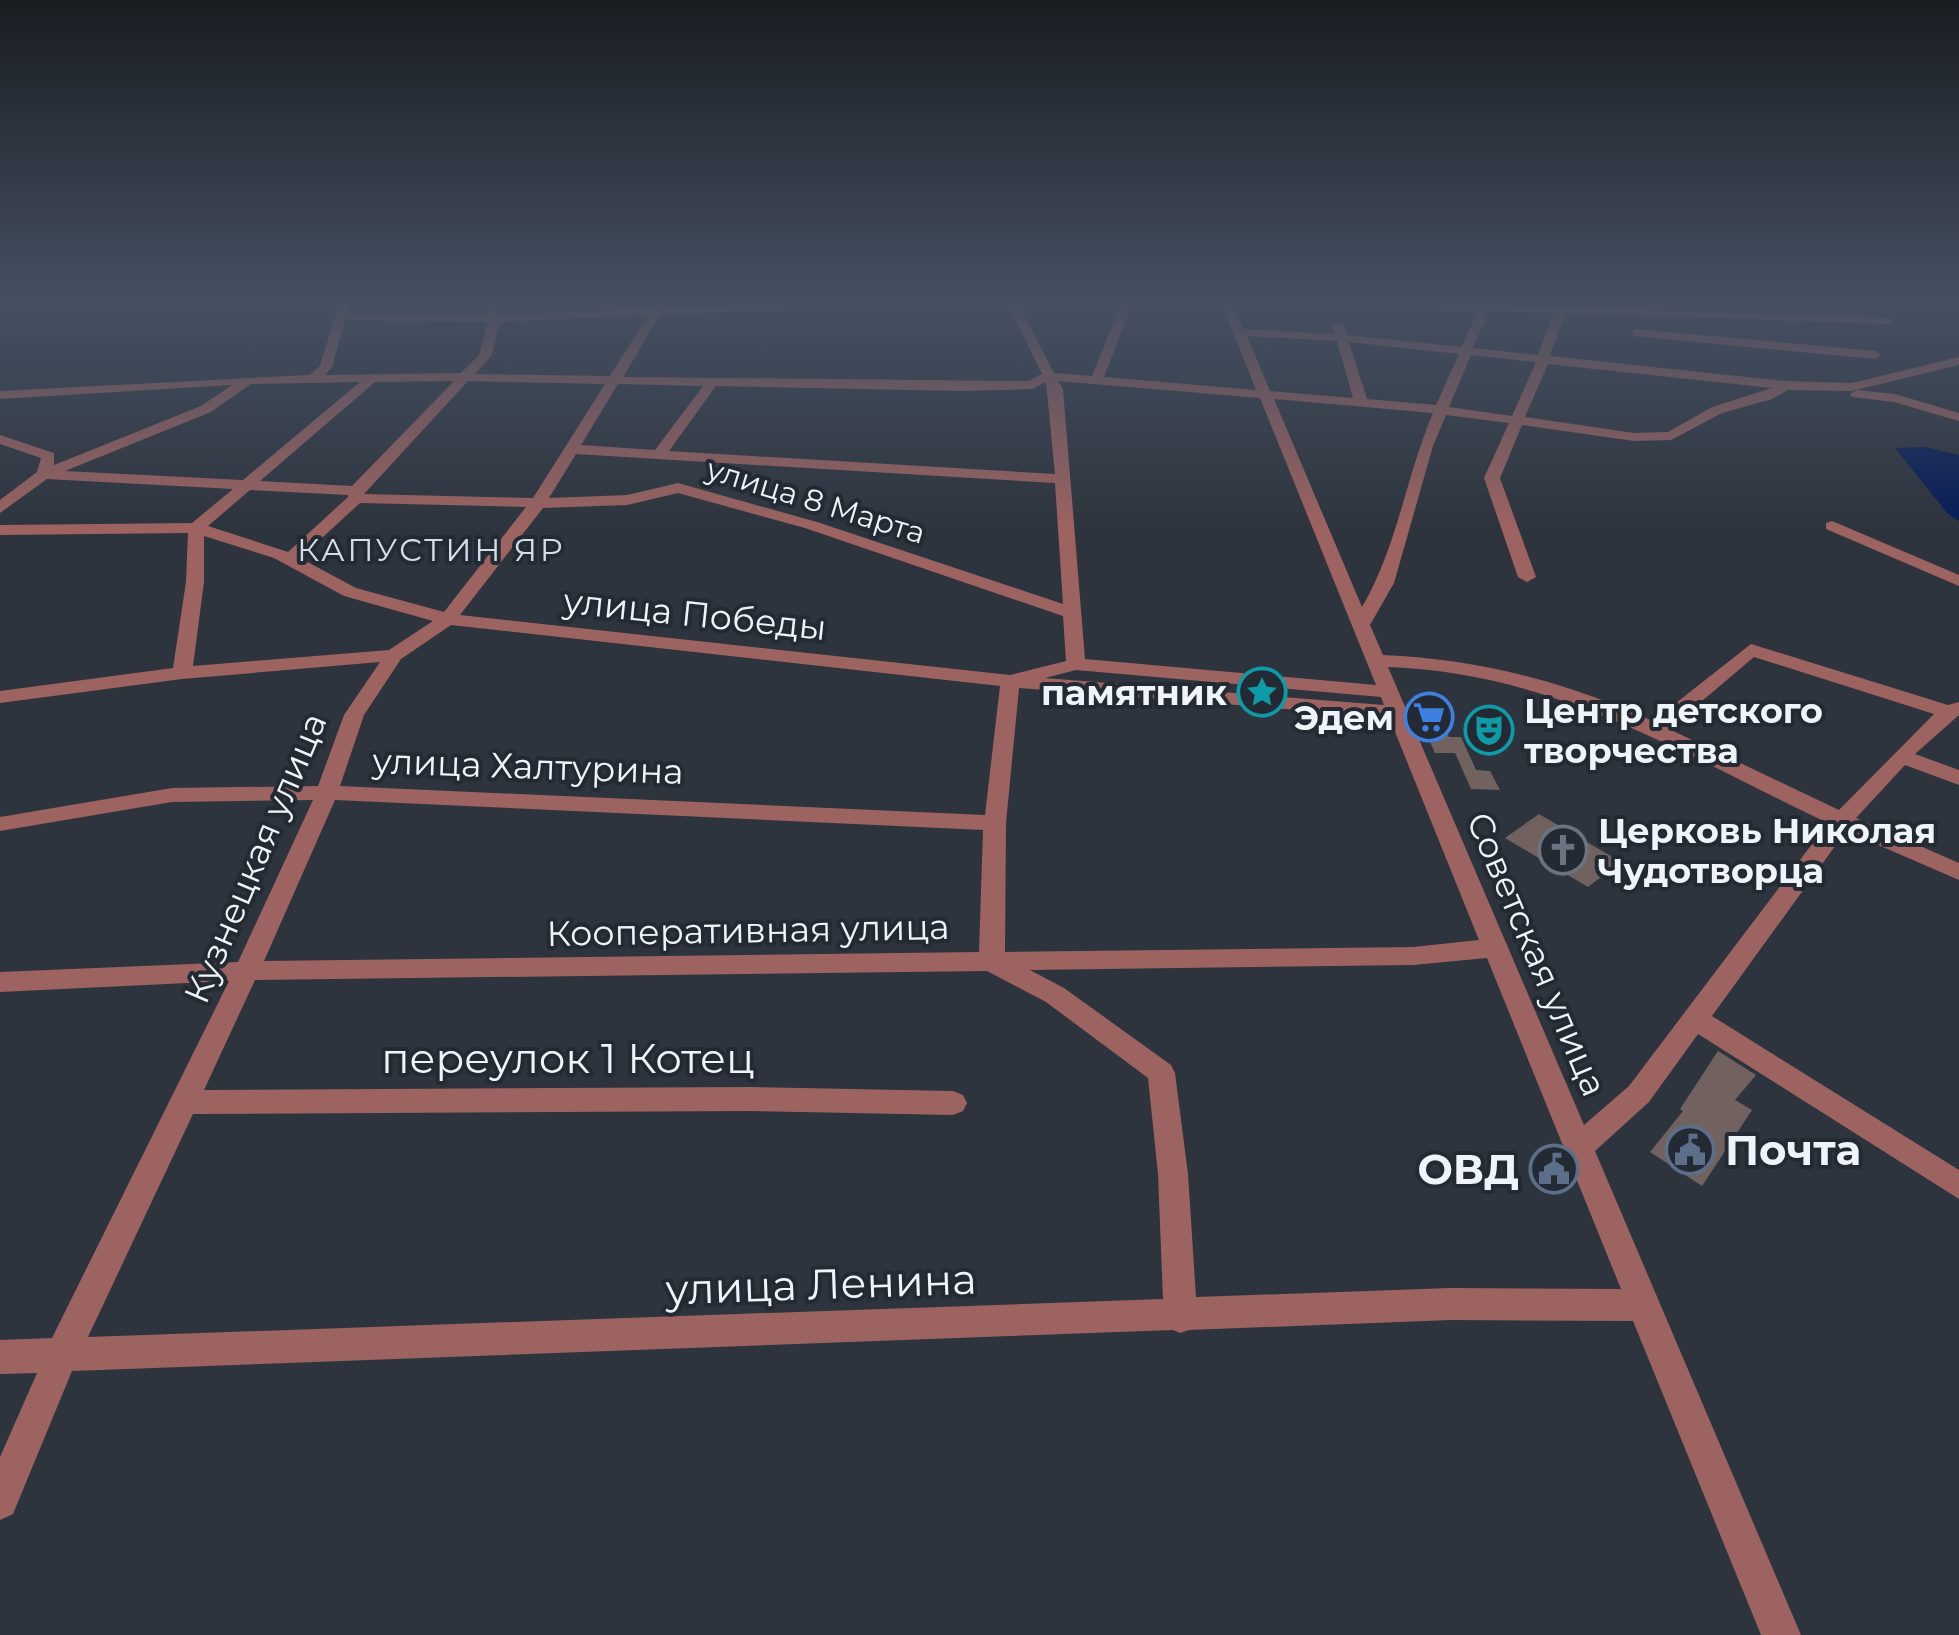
<svg xmlns="http://www.w3.org/2000/svg" width="1959" height="1635" viewBox="0 0 1959 1635" font-family="Montserrat,sans-serif">
<style>
.water{fill:#051c56}
.building{fill:#716260}
.lines{fill:none;stroke-linecap:round;stroke-linejoin:round}
.minor{fill:#9d6360;fill-rule:evenodd}
.labels{text-anchor:middle;dominant-baseline:central;stroke-width:8;stroke-linejoin:round;paint-order:stroke}
.far-street-label{font-size:30px;fill:#eff4fa;stroke:#232a33}
.far-quarter-label{font-size:32px;letter-spacing:2.5px;fill:#d4deea;stroke:#232a33}
.street-label{font-size:35px;fill:#eff4fa;stroke:#232a33}
.poi-label{font-size:35px;font-weight:bold;fill:#eff4fa;stroke:#232a33;text-anchor:end}
.near-street-label{font-size:42px;fill:#eff4fa;stroke:#232a33}
.near-poi-label{font-size:42px;font-weight:bold;fill:#eff4fa;stroke:#232a33;text-anchor:start}
</style>
<rect width="100%" height="100%" fill="#2d343d"/>
<path class="water" d="M1925 447 1959 455V521L1947 513 1895 448Z"/>
<path class="building" d="M1417 712H1438L1449 737H1461L1476 770 1490 771 1500 790 1471 789 1455 753H1435Z
M1501 720 1512 738 1477 739 1466 721Z
M1539 814 1621 862 1588 887 1505 838Z
M1718 1051 1756 1075 1735 1100 1752 1110 1702 1186 1650 1152 1683 1111 1680 1109Z
M1537 1154 1561 1155 1571 1185 1547 1184Z"/>
<g class="lines">
<path class="minor" d="M483 301H494L499 315 653 308 658 301H668L664 308 892 301 886 304 660 315 623 377 1029 381 1042 374 1006 301H1017L1054 373 1092 376 1122 301H1133L1104 377 1256 390 1221 301H1231L1243 329 1335 334 1332 325 1338 322 1344 325 1347 335 1462 347 1478 310 1303 304 1297 301H1396L1888 318 1894 321 1888 324 1565 313 1550 356 1785 381 1852 383 1959 357V365L1852 391 1788 390 1772 399 1722 413 1671 440 1634 441 1522 425 1500 478 1536 577 1527 582 1518 577 1484 478 1509 423 1446 415 1433 446 1394 583 1370 625 1383 655C1479 659 1566 682 1653 721L1751 644 1948 705 1959 702V715L1915 754 1959 770V785L1905 765 1856 818 1959 863V880L1846 831 1712 1016 1959 1170V1199L1698 1034 1649 1102 1595 1151 1801 1635H1761L1633 1321 1451 1320 1189 1330 1180 1333 1173 1330 72 1371 13 1514 0 1520V1457L37 1373 0 1374V1340L52 1338 229 981 0 992V972L238 962 313 800 172 802 0 831V817L172 788 318 786 344 715 380 662 182 679 0 703V691L173 668 186 582 188 533 0 535V525L192 523 233 489 47 479 0 513V500L37 472 41 458 0 444V435L54 453V465L201 406 232 385 0 399V391L309 375 320 366 339 303H347V313L488 315ZM1489 311 1553 313 1538 355 1473 348ZM648 315 610 376 475 374 491 356 500 322ZM345 320 488 322 479 355 461 373 325 375 332 367ZM1247 336 1337 341 1353 398 1270 391ZM1349 342 1459 354 1436 405 1367 399ZM1471 355 1536 362 1512 416 1449 407ZM1548 364 1772 388 1712 407 1668 432 1634 433 1525 417ZM454 381 352 486 260 481 375 382ZM468 381 605 384 533 498 364 494ZM1058 381 1260 398 1376 685 1085 659 1063 389ZM360 382 243 480 65 471 211 412 251 384ZM1046 382 1055 474 669 451 716 386 963 391 1032 389ZM618 384 703 386 655 450 581 445ZM1274 399 1433 413C1406 476 1397 548 1362 607ZM576 454 1055 483 1063 604 817 522 678 483 627 495 549 498ZM250 490 348 495V497L288 552 208 526ZM678 493 805 528 1063 616 1066 661 1010 675 460 615 543 508 627 505ZM360 503 526 507 444 612 356 588 300 558ZM204 536 274 558 344 596 433 621 389 650 193 666 204 582ZM451 625 1000 686 985 815 340 786 364 715 401 659ZM1754 657 1934 714 1839 810 1669 729ZM1388 667C1556 673 1680 753 1828 823L1629 1086 1584 1125ZM1076 670 1381 697 1384 705 1045 678ZM1019 688 1389 717 1479 940 1413 947 1005 952 1006 823ZM335 800 983 830 979 952 264 961ZM1487 958 1621 1289 1451 1288 1196 1297 1188 1174 1175 1073 1171 1065 1064 988 1030 970 1413 965ZM987 971 1046 1002 1148 1078 1158 1174 1163 1299 88 1337 193 1114 749 1111 953 1115 963 1111 967 1103 963 1095 953 1091 749 1087 204 1090 255 980Z
M1637 329 1875 351 1881 355 1875 359 1633 336V330Z
M1857 390 1895 394 1959 413V421L1894 402 1852 397 1850 394Z
M1832 521 1959 575V586L1826 529V523Z"/>
</g>
<linearGradient id="sky" x2="0" y2="1"><stop stop-color="#191d22"/><stop offset="0.57" stop-color="#465062"/><stop offset="1" stop-color="#465062" stop-opacity="0"/></linearGradient>
<rect width="1959" height="530" fill="url(#sky)"/>
<defs>
<g id="sight-ring" transform="scale(2.5)"><circle r="9.5" fill="#232a33" stroke="#0f9aa8" stroke-width="1.5"/><path d="M0-6L1.8-2.2L6-1.7L2.9 1.2L3.7 5.4L0 3.3L-3.7 5.4L-2.9 1.2L-6-1.7L-1.8-2.2Z" fill="#0f9aa8"/></g>
<g id="supermarket-ring" transform="scale(2.5)"><circle r="9.5" fill="#232a33" stroke="#3f7fe0" stroke-width="1.5"/><path d="M-6-5.5h2.5l.6 2H6L4.5 2H-2.5L-4.4-4H-6ZM-1.5 3.2a1.3 1.3 0 1 0 .1 0ZM3 3.2a1.3 1.3 0 1 0 .1 0Z" fill="#3f7fe0"/></g>
<g id="theatre-ring" transform="scale(2.5)"><circle r="9.5" fill="#232a33" stroke="#0f9aa8" stroke-width="1.5"/><path d="M-5-5.5Q0-4 5-5.5V0Q5 5 0 6Q-5 5-5 0ZM-3.3-2.5H-1v1.5H-3.3ZM1-2.5H3.3v1.5H1ZM-2.8 1Q0 5.5 2.8 1Z" fill="#0f9aa8"/></g>
<g id="church-ring" transform="scale(2.5)"><circle r="9.5" fill="#232a33" stroke="#6b7280" stroke-width="1.5"/><path d="M-1.2-6h2.4v3.5h3.3v2.4h-3.3V6h-2.4V-.1h-3.3v-2.4h3.3Z" fill="#6b7280"/></g>
<g id="civic-ring" transform="scale(2.5)"><circle r="9.5" fill="#232a33" stroke="#5c6f8a" stroke-width="1.5"/><path d="M-.6-6.5H3V-4.5H.6V-3L4-1V1h2V6H-6V1h2V-1L-.6-3ZM-1.2 2.5V6h2.4V2.5Z" fill="#5c6f8a"/></g>
</defs>
<g fill-rule="evenodd">
<use href="#sight-ring" x="1262" y="692"/>
<use href="#supermarket-ring" x="1429" y="717"/>
<use href="#theatre-ring" x="1489" y="730"/>
<use href="#church-ring" x="1563" y="850"/>
<use href="#civic-ring" x="1690" y="1150"/>
<use href="#civic-ring" x="1554" y="1169"/>
</g>
<g class="labels">
<g class="far-street-label">
<text transform="translate(816 501) rotate(17)">улица 8 Марта</text>
</g>
<g class="far-quarter-label">
<text x="431" y="549">КАПУСТИН ЯР</text>
</g>
<g class="street-label">
<text transform="translate(695 614) rotate(6)">улица Победы</text>
<text transform="translate(528 766) rotate(2)">улица Халтурина</text>
<text transform="translate(255 858) rotate(-67)">Кузнецкая улица</text>
<text transform="translate(748 930) rotate(-1)">Кооперативная улица</text>
<text transform="translate(1537 954) rotate(67)">Советская улица</text>
</g>
<g class="poi-label">
<text x="1227" y="692">памятник</text>
<text x="1524" y="710" text-anchor="start">Центр детского<tspan x="1524" dy="40">творчества</tspan></text>
<text x="1394" y="717">Эдем</text>
<text x="1598" y="830" text-anchor="start">Церковь Николая<tspan x="1598" dy="40">Чудотворца</tspan></text>
</g>
<g class="near-street-label">
<text x="568" y="1058">переулок 1 Котец</text>
<text transform="translate(821 1284) rotate(-2)">улица Ленина</text>
</g>
<g class="near-poi-label">
<text x="1725" y="1150">Почта</text>
<text x="1519" y="1169" text-anchor="end">ОВД</text>
</g>
</g>
</svg>
